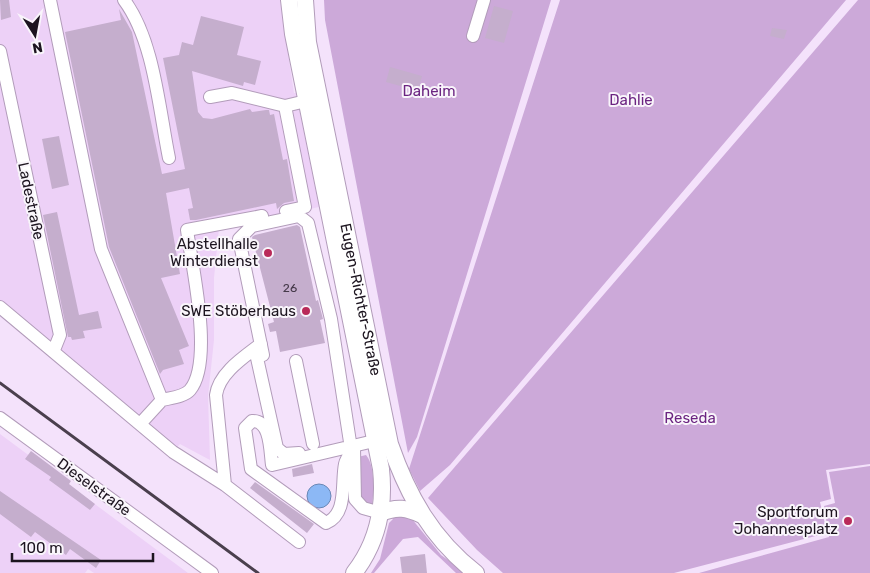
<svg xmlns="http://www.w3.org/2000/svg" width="870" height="573" viewBox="0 0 870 573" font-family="Rubik,sans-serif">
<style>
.built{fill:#edd1f7}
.green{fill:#cca9d9}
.water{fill:#8cb8f5;stroke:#6a87b5}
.building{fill:#c5aecd}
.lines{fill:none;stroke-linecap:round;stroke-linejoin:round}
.minor-casing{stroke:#b29cba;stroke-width:14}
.major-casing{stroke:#b29cba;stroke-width:18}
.minor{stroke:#fff;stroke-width:12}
.major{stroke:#fff;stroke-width:16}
.rail{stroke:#4a3f4d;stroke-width:3}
.poi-dot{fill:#b92a59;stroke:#f9f5fb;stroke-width:2}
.labels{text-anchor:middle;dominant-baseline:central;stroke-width:4;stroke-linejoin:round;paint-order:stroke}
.number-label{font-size:12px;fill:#463a4a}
.park-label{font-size:15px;fill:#6b2481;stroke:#f9f5fb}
.street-label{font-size:15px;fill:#1c141f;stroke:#f9f5fb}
.poi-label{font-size:15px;fill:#1c141f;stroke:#f9f5fb;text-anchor:end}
</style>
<rect width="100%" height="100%" fill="#f4e2fb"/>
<path class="built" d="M0 0H280L294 93H296L319 207 219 228 214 278V340L208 396 210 460 180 444 171 454 0 314Z
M0 434 188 573H94L88 569 85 573H0Z"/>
<path class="green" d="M324 0H551L417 437 408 453 325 20Z
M560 0H846L450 465 420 491 409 469Z
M858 0H870V464L826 470 831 499 820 502 827 533 674 573H503L477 550 428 498Z
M366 455C375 465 374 492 372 505L364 503 359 498 358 457Z
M870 466V573H699L829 537 824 506 835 503 829 472Z
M395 514 412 519 441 555 466 573H456L418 537 403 539 374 573H371L380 559 389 523 393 519 391 516Z"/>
<path class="water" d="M307 496a12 12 0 1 1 24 0a12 12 0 1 1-24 0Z"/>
<path class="building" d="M0 0H9L11 17 1 20Z
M494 6 513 11 504 43 485 38Z
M119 9 132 32 162 174 185 169 163 58 179 55 182 42 193 45 201 16 244 27 237 55 261 61 255 85 244 82 243 86 192 71 198 112 203 118 212 119 250 109 252 112 266 110H269L270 115 274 114 283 160 287 159 294 201 284 203 277 209 276 203 196 220H190L188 209 193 208 189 188 166 193 180 274 161 278 189 346 179 350 184 364 163 370 160 374 109 247 65 32 121 20Z
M772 28 787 30 784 39 770 36Z
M390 67 422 76 418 91 386 82Z
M59 136 69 185 52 189 42 139Z
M57 212 79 315 98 311 102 328 83 331 85 338 72 340 71 337H68L43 215Z
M297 225 300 227 316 301 318 300 323 319 320 320 325 343 280 352 276 331 270 332 268 324 274 322 252 237 255 235Z
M31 451 71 481 69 484 95 504 90 510 49 480 51 477 25 459Z
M312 464 314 473 293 477 292 469Z
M255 482 314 524 307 533 250 488Z
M0 491 101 560 96 568 70 549 66 555 35 532 31 537 0 514Z
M425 554 427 573H402L400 557Z"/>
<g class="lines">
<g class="minor-casing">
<path id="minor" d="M50 0 101 249 162 400 140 424
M124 0C154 40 159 109 169 158
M473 36 484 0
M0 51 60 335 54 350
M210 97 232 93 285 106
M286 211 305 207 285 106 306 101
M0 307 173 452 225 485
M261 344C244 357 219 373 216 395L225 485 299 542
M255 349 277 448 284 454 299 453
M263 355 239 239 252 226 299 216 308 223 331 319 350 442 354 448 355 499 363 508 381 513
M296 361 313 444
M162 400C170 398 184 397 190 390 214 361 192 266 187 230L262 216
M0 418 212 573
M353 450C350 454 346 459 345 464 341 483 348 514 326 523L251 469 245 428 252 421C271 420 270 451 272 465L374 441"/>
</g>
<g class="major-casing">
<g id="major">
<path d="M289 0 293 34 381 469C385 507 378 542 354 573"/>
<path id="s1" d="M305 0 308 42 390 444C408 496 432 539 476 573"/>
<path d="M381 513C397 506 407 508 422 515"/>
</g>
</g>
<use href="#minor" class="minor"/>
<use href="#major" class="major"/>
<path class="rail" d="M0 383 258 573"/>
</g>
<g class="poi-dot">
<circle cx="268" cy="253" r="5"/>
<circle cx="306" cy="311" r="5"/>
<circle cx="848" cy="521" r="5"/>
</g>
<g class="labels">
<g class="number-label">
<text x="290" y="288">26</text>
</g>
<g class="park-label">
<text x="429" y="91">Daheim</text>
<text x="631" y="100">Dahlie</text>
<text x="690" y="418">Reseda</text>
</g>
<g class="street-label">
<text transform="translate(31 201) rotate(78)">Ladestraße</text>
<text stroke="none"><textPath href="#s1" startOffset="305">Eugen-Richter-Straße</textPath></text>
<text transform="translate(94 487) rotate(36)">Dieselstraße</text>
</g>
<g class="poi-label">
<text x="258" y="244">Abstellhalle<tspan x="258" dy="17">Winterdienst</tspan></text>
<text x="296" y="311">SWE Stöberhaus</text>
<text x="838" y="512">Sportforum<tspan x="838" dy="17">Johannesplatz</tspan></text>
</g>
</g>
<g transform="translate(35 35) rotate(169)" stroke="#f9f5fb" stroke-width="4" paint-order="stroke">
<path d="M0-4L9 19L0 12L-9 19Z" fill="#1c141f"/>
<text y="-8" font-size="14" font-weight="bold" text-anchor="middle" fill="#1c141f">N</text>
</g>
<path d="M12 553v8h141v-8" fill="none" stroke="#1c141f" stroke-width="2.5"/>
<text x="20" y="553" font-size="15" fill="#1c141f" stroke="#f9f5fb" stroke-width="4" paint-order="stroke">100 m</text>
</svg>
